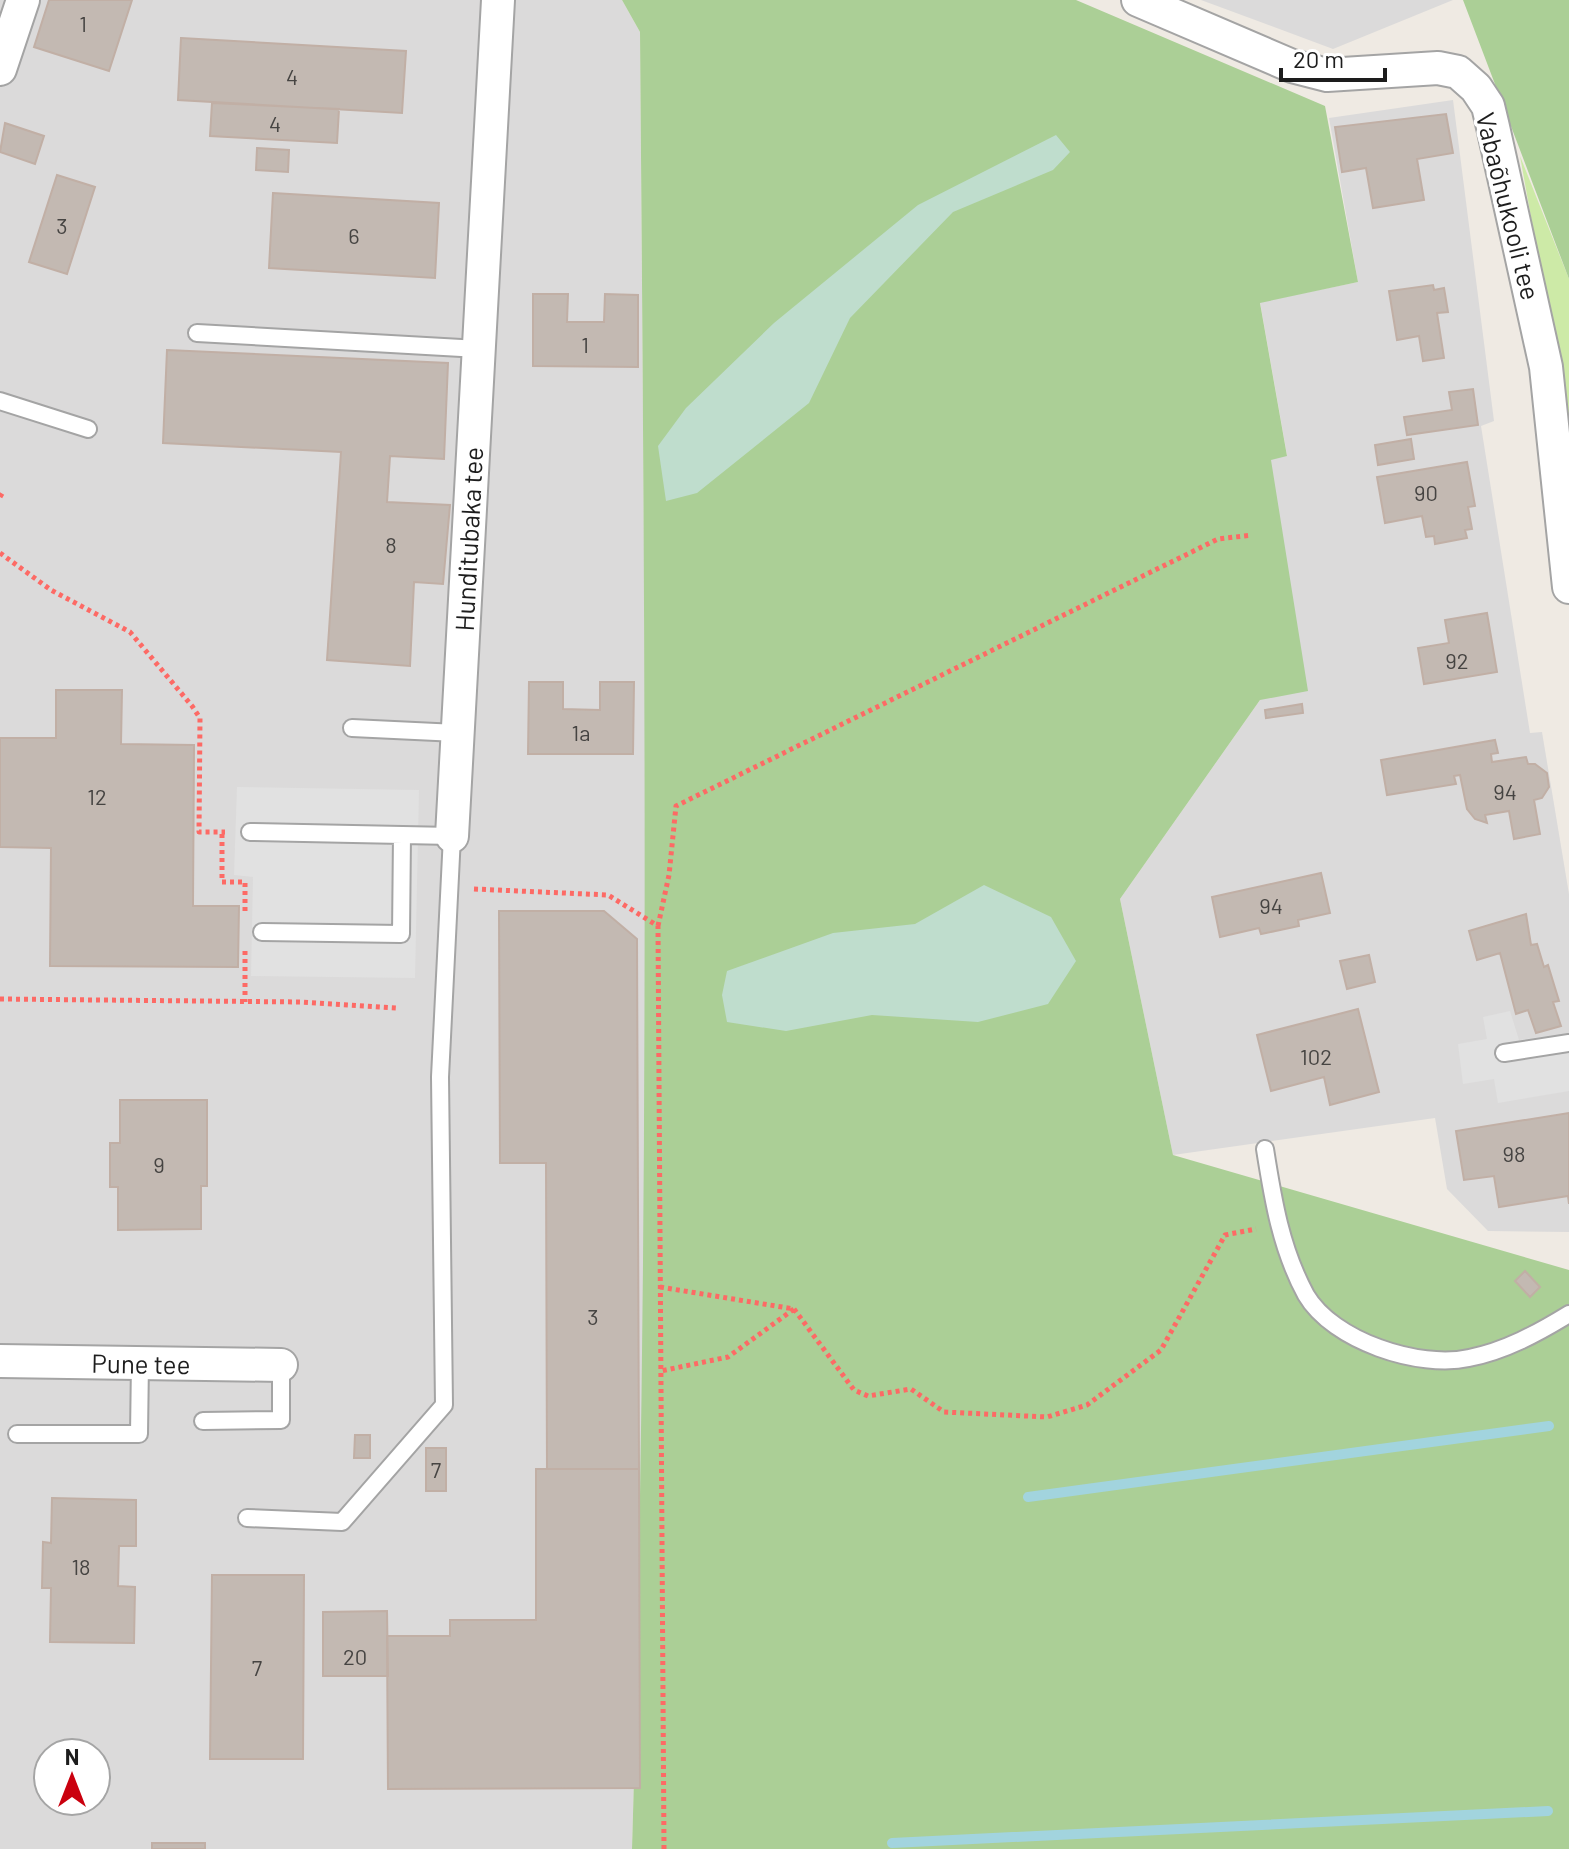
<svg xmlns="http://www.w3.org/2000/svg" width="1569" height="1849" viewBox="0 0 1569 1849" font-family="Barlow,sans-serif">
<style>
.residential{fill:#dbdada;fill-rule:evenodd}
.grass{fill:#cdeaa7}
.forest{fill:#abcf96}
.wetland{fill:#bfddcd}
.parking{fill:#e1e1e1}
.lines{fill:none;stroke-linecap:round;stroke-linejoin:round}
.stream{stroke:#a2d4de;stroke-width:10}
.building{fill:#c3b9b2;stroke:#c1afa5;stroke-width:2}
.lane-casing{stroke:#a4a4a4;stroke-width:20}
.street-casing{stroke:#a4a4a4;stroke-width:36}
.path{stroke:#fd6a65;stroke-width:5;stroke-dasharray:4 4;stroke-linecap:butt}
.lane{stroke:#fff;stroke-width:16}
.street{stroke:#fff;stroke-width:32}
.labels{text-anchor:middle;dominant-baseline:central;stroke-width:7;stroke-linejoin:round;paint-order:stroke}
.number-label{font-size:22px;fill:#464442}
.street-label{font-size:26px;fill:#1d1d1d;stroke:#fff}
</style>
<rect width="100%" height="100%" fill="#efeae3"/>
<path class="residential" d="M0 0H622L640 32 647 934 643 1472 632 1849H0ZM48 1753H96V1801H48Z
M1201 0H1453L1333 49Z
M1453 100 1494 421 1481 426 1530 733 1542 732 1569 894V1232L1488 1231 1447 1189 1435 1118 1173 1155 1120 899 1260 700 1271 459 1287 455 1260 302 1358 282 1329 118Z"/>
<path class="grass" d="M1520 156 1569 279V448L1564 400Z"/>
<path class="forest" d="M622 0H1076L1325 106 1358 282 1260 303 1287 456 1271 460 1308 691 1260 700 1120 899 1173 1155 1569 1270V1849H632C650 1243 645 638 640 32Z
M1463 0H1569V279Z"/>
<path class="wetland" d="M1056 135 1070 152 1053 170 953 212 850 318 809 403 697 493 666 501 658 446 686 408 774 323 918 205Z
M984 885 1051 917 1076 961 1048 1004 978 1022 872 1015 786 1031 727 1022 722 995 727 971 833 933 915 924Z"/>
<path class="parking" d="M237 787 419 790 415 978 251 976 253 877 234 875Z
M1510 1011 1519 1040 1569 1033V1091L1498 1103 1494 1079 1463 1084 1458 1044 1487 1039 1483 1017Z"/>
<g class="lines">
<path class="stream" d="M1028 1497 1549 1426
M892 1843 1548 1811"/>
</g>
<path class="building" d="M49 0H132L109 71 34 47Z
M181 38 406 51 402 113 178 100Z
M212 103 339 109 337 143 210 136Z
M1446 114 1453 153 1417 159 1424 200 1373 208 1366 168 1342 172 1335 127Z
M5 123 44 136 35 164 0 152Z
M257 148 289 150 288 172 256 170Z
M57 175 95 187 67 274 29 262Z
M273 193 439 203 435 278 269 268Z
M1433 285 1434 290 1444 288 1448 312 1437 313 1444 358 1423 361 1419 336 1397 340 1389 291Z
M533 294H568L567 322H604L605 294 638 295V367L533 366Z
M167 350 448 363 444 459 390 456 387 502 450 505 443 584 414 582 410 666 327 660 341 452 163 443Z
M1473 389 1478 425 1407 435 1404 417 1452 410 1449 392Z
M1411 439 1414 459 1378 465 1375 445Z
M1467 462 1475 506 1468 507 1472 529 1465 530 1467 538 1435 544 1434 536 1426 537 1422 516 1385 523 1377 477Z
M1487 613 1497 672 1424 684 1418 648 1449 643 1445 620Z
M529 682H563V709L600 710V682H634L633 754H528Z
M56 690H122L121 744 194 745 193 906H239L238 967 50 966 51 848 0 847V738H56Z
M1302 704 1303 713 1266 718 1265 710Z
M1495 740 1498 753 1491 754 1492 762 1526 757 1528 764H1535L1547 773 1549 787 1542 798 1534 800 1540 834 1514 839 1509 811 1485 815 1487 823 1475 819 1467 809 1460 775 1454 776 1456 784 1387 795 1381 760Z
M1321 873 1330 913 1298 920 1299 926 1261 934 1259 928 1220 937 1212 897Z
M499 911H604L637 939 639 1469H547L546 1163H500Z
M1526 914 1531 945 1537 944 1544 967 1548 965 1559 1001 1553 1002 1561 1026 1536 1033 1528 1010 1516 1014 1500 953 1477 960 1469 931Z
M1369 955 1375 982 1347 989 1340 961Z
M1358 1009 1379 1092 1330 1105 1324 1077 1271 1091 1257 1035Z
M120 1100H207V1186H201V1229L118 1230V1187H110V1143H120Z
M1569 1113V1204L1568 1196 1499 1207 1494 1176 1464 1180 1456 1131Z
M1525 1271 1540 1287 1530 1297 1515 1281Z
M355 1435H370V1458H354Z
M426 1448H446V1491H426Z
M536 1469H639L640 1788 388 1789 387 1636H450V1620H536Z
M52 1498 136 1500V1546H119L118 1586 135 1587 134 1643 50 1642 51 1588H42L43 1542 51 1543Z
M212 1575H304L303 1759H210Z
M387 1611 388 1676H323V1612Z
M152 1843H205V1849H152Z"/>
<g class="lines">
<g class="lane-casing">
<path id="lane" d="M197 333 479 349
M0 401 88 429
M352 728 457 733
M262 932 401 934 402 835
M1504 1053 1569 1043
M1265 1149C1273 1200 1281 1249 1306 1295 1333 1341 1419 1369 1469 1358 1505 1351 1538 1333 1569 1314
M203 1421 281 1420V1365
M17 1434H139L140 1362
M247 1518 342 1522 444 1405 440 1077 452 836 250 832"/>
</g>
<g class="street-casing">
<path id="street" d="M1138 0 1292 66 1327 75 1438 68 1458 72 1476 88 1488 106 1493 127 1546 367 1569 587
M0 69 23 0
M452 836 498 0
M0 1361 281 1365"/>
</g>
<path class="path" d="M0 497 3 492
M0 553 51 590 130 632 192 706 200 718 199 832H225
M222 834V882H245V913
M474 889 608 895 658 926 664 1849
M658 926 669 875 676 806 1218 539 1252 535
M245 951V1002
M0 999 301 1002 396 1008
M660 1287 794 1309 728 1357 661 1371
M794 1309 854 1390 868 1396 911 1389 944 1412 1047 1417 1087 1405 1161 1350 1225 1235 1256 1229"/>
<use href="#lane" class="lane"/>
<use href="#street" class="street"/>
</g>
<g class="labels">
<g class="number-label">
<text x="83" y="23">1</text>
<text x="292" y="76">4</text>
<text x="275" y="123">4</text>
<text x="62" y="225">3</text>
<text x="354" y="235">6</text>
<text x="585" y="344">1</text>
<text x="1426" y="492">90</text>
<text x="391" y="544">8</text>
<text x="1457" y="660">92</text>
<text x="581" y="732">1a</text>
<text x="1505" y="791">94</text>
<text x="97" y="796">12</text>
<text x="1271" y="905">94</text>
<text x="1316" y="1056">102</text>
<text x="1514" y="1153">98</text>
<text x="159" y="1164">9</text>
<text x="593" y="1316">3</text>
<text x="436" y="1469">7</text>
<text x="81" y="1566">18</text>
<text x="355" y="1656">20</text>
<text x="257" y="1667">7</text>
</g>
<g class="street-label">
<text transform="translate(1509 206) rotate(76)">Vabaõhukooli tee</text>
<text transform="translate(468 539) rotate(-87)">Hunditubaka tee</text>
<text transform="translate(141 1363) rotate(1)">Pune tee</text>
</g>
</g>
<g transform="translate(72 1777)"><circle r="38" fill="#ffffff" stroke="#a5a5a5" stroke-width="2"/>
<path d="M0-6L14 30L0 20L-14 30Z" fill="#ca000e"/>
<text y="-12" font-size="22" font-weight="bold" text-anchor="middle" fill="#1d1d1d">N</text>
</g>
<path d="M1281 68v12h104v-12" fill="none" stroke="#1d1d1d" stroke-width="4"/>
<text x="1293" y="68" font-size="24" fill="#1d1d1d" stroke="#ffffff" stroke-width="6" paint-order="stroke">20 m</text>
</svg>
